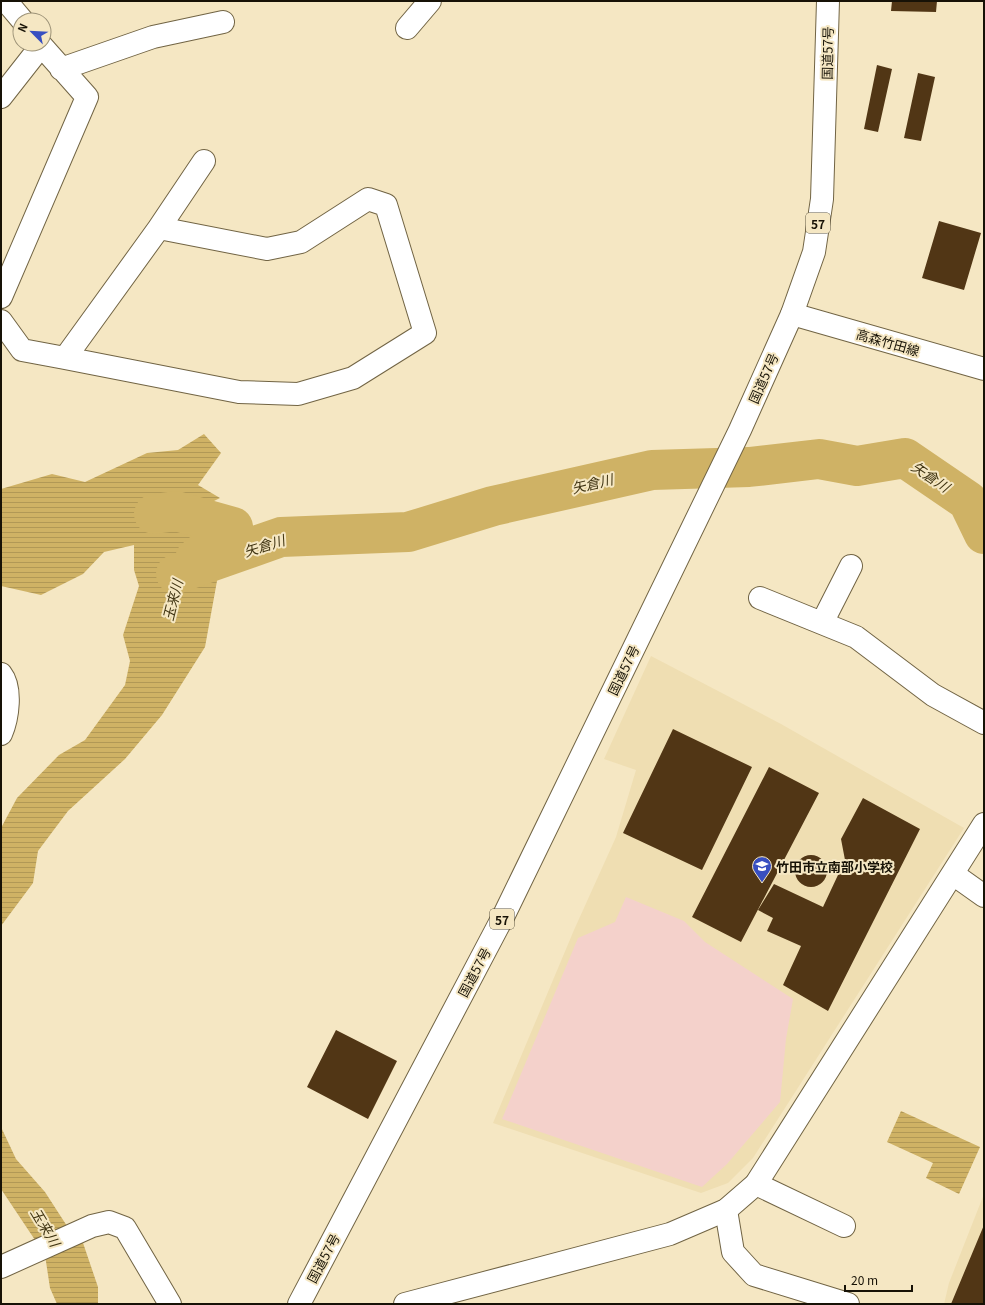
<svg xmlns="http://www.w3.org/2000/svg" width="985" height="1305" viewBox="0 0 985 1305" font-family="Georgia,'Noto Sans JP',serif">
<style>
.built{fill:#efdeb2}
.garden{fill:#f4d1cb}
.water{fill:url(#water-rules)}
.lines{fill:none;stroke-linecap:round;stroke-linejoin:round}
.river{stroke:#cfb265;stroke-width:40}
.building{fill:#513615}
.street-casing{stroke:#716444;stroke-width:24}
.secondary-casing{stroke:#716444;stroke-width:24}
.highway-casing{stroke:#716444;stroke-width:24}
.street{stroke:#fff;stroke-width:22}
.secondary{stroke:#fff;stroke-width:22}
.highway{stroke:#fff;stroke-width:22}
.labels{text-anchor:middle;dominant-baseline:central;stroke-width:4;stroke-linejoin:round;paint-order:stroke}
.shield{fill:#f5e7c3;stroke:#5a523f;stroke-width:1}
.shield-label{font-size:12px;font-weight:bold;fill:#171206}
.street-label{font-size:13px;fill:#171206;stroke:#f5e7c3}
.poi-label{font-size:13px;font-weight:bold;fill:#171206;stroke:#f5e7c3;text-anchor:start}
.water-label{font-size:14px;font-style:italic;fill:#403412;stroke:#f5e7c3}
</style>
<defs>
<pattern id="water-rules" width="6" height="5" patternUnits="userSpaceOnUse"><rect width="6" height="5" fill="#cfb265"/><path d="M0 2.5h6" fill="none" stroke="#b19856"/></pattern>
</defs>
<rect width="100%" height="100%" fill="#f5e7c3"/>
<path class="built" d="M651 656 781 724 964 828 753 1158 728 1183 701 1193 493 1123 574 930 616 837 636 770 604 759Z
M984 1194V1304H944L949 1283Z"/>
<path class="garden" d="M626 897 684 921 705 942 793 999 786 1039 780 1102 727 1164 702 1187 502 1119 578 938 615 922Z"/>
<path class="water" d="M204 434 221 453 198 485 220 498 202 507 210 527 219 570 205 647 162 715 125 759 68 811 38 851 33 883 1 926V828L17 798 59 755 85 740 125 685 130 661 123 635 139 586 134 570V545L104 552 83 574 41 595 1 586V489L52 474 85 482 147 453 178 450Z
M901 1111 980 1147 959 1194 926 1178 933 1163 887 1142Z
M1 1127 16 1159 45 1192 67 1226 81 1237 98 1287V1304H57L50 1288 45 1255 1 1189Z"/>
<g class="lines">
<path class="river" d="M154 514 176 511 233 527 195 559
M176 574 281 537 408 532 493 506 652 470 749 467 819 459 857 466 905 458 968 501 984 534"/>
</g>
<path class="building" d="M892 1H937L936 12 891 11Z
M877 65 892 69 878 132 864 129Z
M918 73 935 77 921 141 904 138Z
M939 221 981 233 964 290 922 278Z
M673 729 752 767 702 870 623 833Z
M769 767 819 793 741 942 692 917Z
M863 798 920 829 828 1011 783 985 801 946 767 931 773 918 758 910 774 884 823 907 845 860 841 839Z
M795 871a16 16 0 1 1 32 0a16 16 0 1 1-32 0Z
M336 1030 397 1061 368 1119 307 1087Z
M984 1225V1304H951Z"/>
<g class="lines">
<g class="street-casing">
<path id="street" d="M6 1 22 20
M407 28 430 1
M61 69 153 37 223 22
M1 97 41 46
M368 199 386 205 425 333 353 378 298 394 239 392 65 358 159 228 267 249 301 242Z
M159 228 204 161
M1 297 87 97 40 44
M1 321 22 350 65 358
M760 598 856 637 933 695 984 723
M822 623 851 566
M1 674C12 688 8 718 1 734
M953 874 984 896
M756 1184 844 1226
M726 1210 733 1252 754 1275 848 1304
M1 1267 92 1226 109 1222 125 1228 170 1304"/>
</g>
<g class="secondary-casing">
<path id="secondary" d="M792 314 984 369
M405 1304 670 1234 726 1210 756 1184 984 824"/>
</g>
<g class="highway-casing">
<path id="highway" d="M299 1304 504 915 740 430 792 314 814 252 822 199 828 1"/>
</g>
<use href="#street" class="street"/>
<use href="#secondary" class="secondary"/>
<use href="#highway" class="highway"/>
</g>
<defs>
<g id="school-pin" transform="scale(1)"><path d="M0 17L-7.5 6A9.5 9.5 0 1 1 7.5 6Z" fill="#384fc1" stroke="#f5e7c3"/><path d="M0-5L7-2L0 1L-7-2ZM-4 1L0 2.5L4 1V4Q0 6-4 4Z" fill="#fff"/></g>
</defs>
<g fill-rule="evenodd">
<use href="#school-pin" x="762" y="866"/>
</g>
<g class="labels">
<g class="shield">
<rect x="806" y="213" width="24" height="20" rx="3"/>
<rect x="490" y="909" width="24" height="20" rx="3"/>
</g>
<g class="shield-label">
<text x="818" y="223">57</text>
<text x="502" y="919">57</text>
</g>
<g class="street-label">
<text transform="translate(827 53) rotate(-89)">国道57号</text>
<text transform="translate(888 342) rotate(16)">高森竹田線</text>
<text transform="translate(763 378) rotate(-66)">国道57号</text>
<text transform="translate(623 670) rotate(-64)">国道57号</text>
<text transform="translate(474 972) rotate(-62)">国道57号</text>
<text transform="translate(323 1258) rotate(-62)">国道57号</text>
</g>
<g class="poi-label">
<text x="776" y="866">竹田市立南部小学校</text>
</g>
<g class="water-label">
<text transform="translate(931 476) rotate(34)">矢倉川</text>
<text transform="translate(592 483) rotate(-13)">矢倉川</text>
<text transform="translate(264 545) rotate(-17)">矢倉川</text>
<text transform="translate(172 600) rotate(-76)">玉来川</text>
<text transform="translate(46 1227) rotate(59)">玉来川</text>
</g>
</g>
<rect width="985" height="1305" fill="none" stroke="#171206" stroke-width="4"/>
<g transform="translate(32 32) rotate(294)"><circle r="19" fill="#f5e7c3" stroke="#9c9277"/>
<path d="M0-3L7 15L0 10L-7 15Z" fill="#384fc1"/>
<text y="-6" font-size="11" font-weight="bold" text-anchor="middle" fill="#171206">N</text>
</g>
<path d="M845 1285v6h67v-6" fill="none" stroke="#171206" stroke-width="2"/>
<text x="851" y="1285" font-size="12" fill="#171206" stroke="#f5e7c3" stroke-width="3" paint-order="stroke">20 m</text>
</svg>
